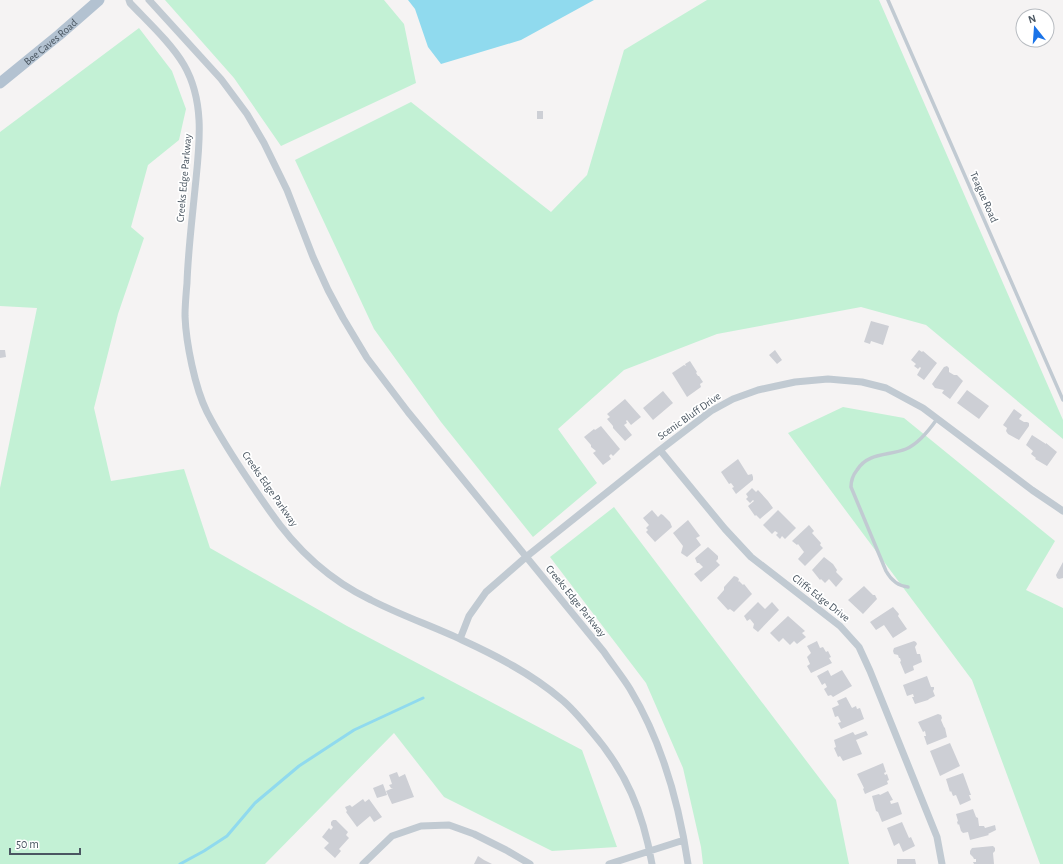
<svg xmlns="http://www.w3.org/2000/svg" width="1063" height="864" viewBox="0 0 1063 864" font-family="'Alegreya Sans',sans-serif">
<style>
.green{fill:#c3f1d5}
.water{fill:#90daee}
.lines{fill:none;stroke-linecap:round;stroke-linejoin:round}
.stream{stroke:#90daee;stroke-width:3}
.building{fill:#cdcfd5}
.lane{stroke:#c1cad2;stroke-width:3.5}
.street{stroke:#c1cad2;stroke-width:7}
.primary{stroke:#b3c2d1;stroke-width:11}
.labels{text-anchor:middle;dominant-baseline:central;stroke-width:3.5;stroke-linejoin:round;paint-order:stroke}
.street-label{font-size:11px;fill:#4a5661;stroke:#fff}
</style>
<rect width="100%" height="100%" fill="#f5f3f3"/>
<path class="green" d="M165 0H384L404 24 416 83 281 146 234 78Z
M707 0H879L1063 420V439L926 325 861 307 717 334 624 370 558 429 597 483 533 537 441 422 374 329 295 160 411 102 551 212 587 175 624 50Z
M139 28 172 71 186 109 179 140 148 165 131 227 144 238 118 314 94 408 111 481 184 469 210 548 347 626 582 750 617 847 552 851 444 797 394 733 265 864H0V488L37 308 0 306V132Z
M843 407 904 418 1055 541 1026 590 1063 608V864H1040L972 680 788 433Z
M614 507 836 800 849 864H703L701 847 683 768 646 683 550 557Z"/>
<path class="water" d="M408 0H594L521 40 441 64 428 47 415 9Z"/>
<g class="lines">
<path class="stream" d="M180 864 204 851 227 836 255 803 299 766 354 730 423 698"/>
</g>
<path class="building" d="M537 111H543V119H537Z
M871 321 889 326 883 345 871 341 870 344 864 342Z
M0 350H5L6 357 0 358Z
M775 350 782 360 777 364 769 355Z
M919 350 922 352 923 351 937 363 924 380 917 375 921 368 920 367 918 369 914 366 916 364 911 360Z
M690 361 697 372 696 373 698 376H699L703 382 700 384 701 387 687 397 672 373 684 365 686 366 685 364Z
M947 366 949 368V372L954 375H957L963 381 950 399 942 393 944 390 935 388 932 384 944 367Z
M967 390 989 406 979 419 957 403Z
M663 391 673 403 653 420 643 408Z
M625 399 641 417 631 425 627 420 626 421 627 423 624 425 632 435 625 441 613 428V426L607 419 610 417 607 414Z
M1014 409 1022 415 1019 419 1024 422H1027L1029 423V426L1019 440 1008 434 1006 431 1007 428 1003 425Z
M601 426 620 449 613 456 611 454 609 456 611 459 603 465 593 453 596 451 591 447V445L584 437 594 429 595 430Z
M1032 435 1046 444V443L1057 452 1047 466 1035 459 1036 458 1031 454 1033 451 1026 445Z
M738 459 748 475 752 474 753 477V480L736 494 732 488 734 487 731 483 729 484 721 472Z
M752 488 756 492 758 490 768 501 773 508 760 519 756 515 755 516 748 506 754 501 753 500 750 503 746 499 748 497 746 494Z
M652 510 658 517 661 514 663 515 670 522 672 527 655 542 646 532 648 530 646 528 649 525 643 518Z
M778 510 796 528 785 539 782 536 780 539 776 535 778 533 775 531 772 534 763 525Z
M688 520 700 536 696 538 701 545 687 557 681 553 683 546 673 533Z
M809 525 814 531 812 533 821 543 820 545 823 548 805 566 798 559 804 552 798 544 797 545 792 541Z
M708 547 718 556V559L716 561 720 565 701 582 694 574 703 567 699 563H697L695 558Z
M824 557 833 564 837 570 836 572 843 579 836 587 829 579 825 583 821 579 820 580 812 570Z
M1063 562V578L1059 579 1057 578 1056 575Z
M734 576 737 577 739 579 738 582 739 581 743 585 744 584 752 594 734 612 730 609 728 610 717 598 724 590V587Z
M864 586 873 595H875L877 599 863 614 848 600Z
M758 602 765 609 772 602 779 610 758 632 753 628 754 624 750 619 747 621 744 616Z
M893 607 899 614 898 616 907 629 893 638 884 625 876 630 870 622Z
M788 616 805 631 802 633 806 637 797 644 794 641 790 645 783 638 779 642 770 633Z
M817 641 820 648 823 647 826 652 828 651 831 657 829 658 832 663 811 673 807 666 810 664 807 657 811 653 807 646Z
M914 641 916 642 917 644 915 647 917 654H920L922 662 913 666 914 670 905 674 900 662 901 661 900 658H899L898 655 894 654 893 651 894 648Z
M828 670 831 676 842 670 852 686 833 697 831 695 828 696 824 689 827 687 825 683 822 685 817 676Z
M927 676 931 687H934V689L933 691 935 696 929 699 928 700 915 704 912 697H914L913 694 907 696 903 685Z
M846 697 852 708 856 706 857 709 860 708 864 719 841 729 838 723 841 722 838 716 835 717 832 708 839 705 837 701Z
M938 714 941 715 942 718 941 720 944 727 945 728 947 737 927 745 924 736H926L925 731 923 732 918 722Z
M866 731 868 735 856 740 862 754 843 761 840 756 838 757 834 748 836 747 834 740 853 732 855 735Z
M950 743 960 766 940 776 930 751Z
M883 763 886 772 884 773 885 775 887 774 889 780 887 781 888 784 865 794 863 789 864 788 857 774Z
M397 772 399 777 405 774 414 797 392 804 386 791 393 788H391L389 785 392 784 389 775Z
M963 773 971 795H969L971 800 960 805 956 795 953 796 951 791 950 792 946 779Z
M383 784 387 795 377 798 373 788Z
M888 791 893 800 890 801 891 804 898 802 902 814 882 822 878 812 876 811 872 796 879 794 880 795Z
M363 799 365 802 369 799 382 817 374 822 370 816 357 827 346 812 347 811 345 807 350 805 352 807Z
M973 809 976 817 978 818 979 826H984L985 828 995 825 996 830 988 834 989 835 970 840 968 832 963 833 961 831 959 824 958 825 957 822 958 821 956 814Z
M333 820H336L348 832 346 835 349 838 339 849 341 851 335 858 324 848 329 843 322 837 329 828 331 830 333 827 331 825V822Z
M902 822 909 838 911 837 915 846 903 852 899 843 894 846 887 828Z
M993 846 995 848V851L993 853 994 864H974L973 862H976V859H974L973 857 970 854V851L972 848Z
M478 856 484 860 492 864H474Z
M897 859H915L916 864H897Z"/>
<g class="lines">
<path class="lane" d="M888 0 1063 400
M908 587C897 586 891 580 886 571L851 487C851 481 853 475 857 470 868 452 889 456 906 449 918 444 930 429 937 419"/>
<path class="street" d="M129 0 130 3C148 22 171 43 184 65 206 103 199 148 195 189 192 220 188 252 187 283 186 294 185 305 185 316 186 343 195 388 207 412 224 445 248 480 269 510 295 548 329 580 371 600 400 615 432 626 462 640 497 656 532 674 561 699 572 708 582 720 591 731 626 771 643 812 652 864
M149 0 221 79 247 114 264 143 287 190 313 257 328 290 343 318 367 358 408 412 604 652C612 664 622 676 630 689 662 742 679 803 688 864
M660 450 725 529 751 557 840 626 859 647 870 671 937 837 942 864
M460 639 469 616 486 592 526 557 660 450 711 411 733 399 758 390 795 382 828 379 862 382 886 388 923 408 1032 490 1063 511
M363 864 392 836 421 826 449 825 474 834 506 850 530 864
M609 864 684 840"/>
<path class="primary" id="s1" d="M0 83 59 35 99 0"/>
</g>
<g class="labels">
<g class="street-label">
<text stroke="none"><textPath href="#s1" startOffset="65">Bee Caves Road</textPath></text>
<text transform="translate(184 178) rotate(-85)">Creeks Edge Parkway</text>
<text transform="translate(984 197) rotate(66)">Teague Road</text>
<text transform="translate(689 416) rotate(-35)">Scenic Bluff Drive</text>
<text transform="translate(270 489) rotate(55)">Creeks Edge Parkway</text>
<text transform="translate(821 598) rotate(38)">Cliffs Edge Drive</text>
<text transform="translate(576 601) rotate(51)">Creeks Edge Parkway</text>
</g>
</g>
<g transform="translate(1035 28) rotate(343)"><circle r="19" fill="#ffffff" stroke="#b7bbc0"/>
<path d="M0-3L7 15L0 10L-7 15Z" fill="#1a73e8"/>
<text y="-6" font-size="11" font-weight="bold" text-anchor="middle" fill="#4a5661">N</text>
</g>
<path d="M10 848v6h70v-6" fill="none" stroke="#4a5661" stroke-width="2"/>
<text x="16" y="848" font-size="12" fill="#4a5661" stroke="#ffffff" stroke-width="3" paint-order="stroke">50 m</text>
</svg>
